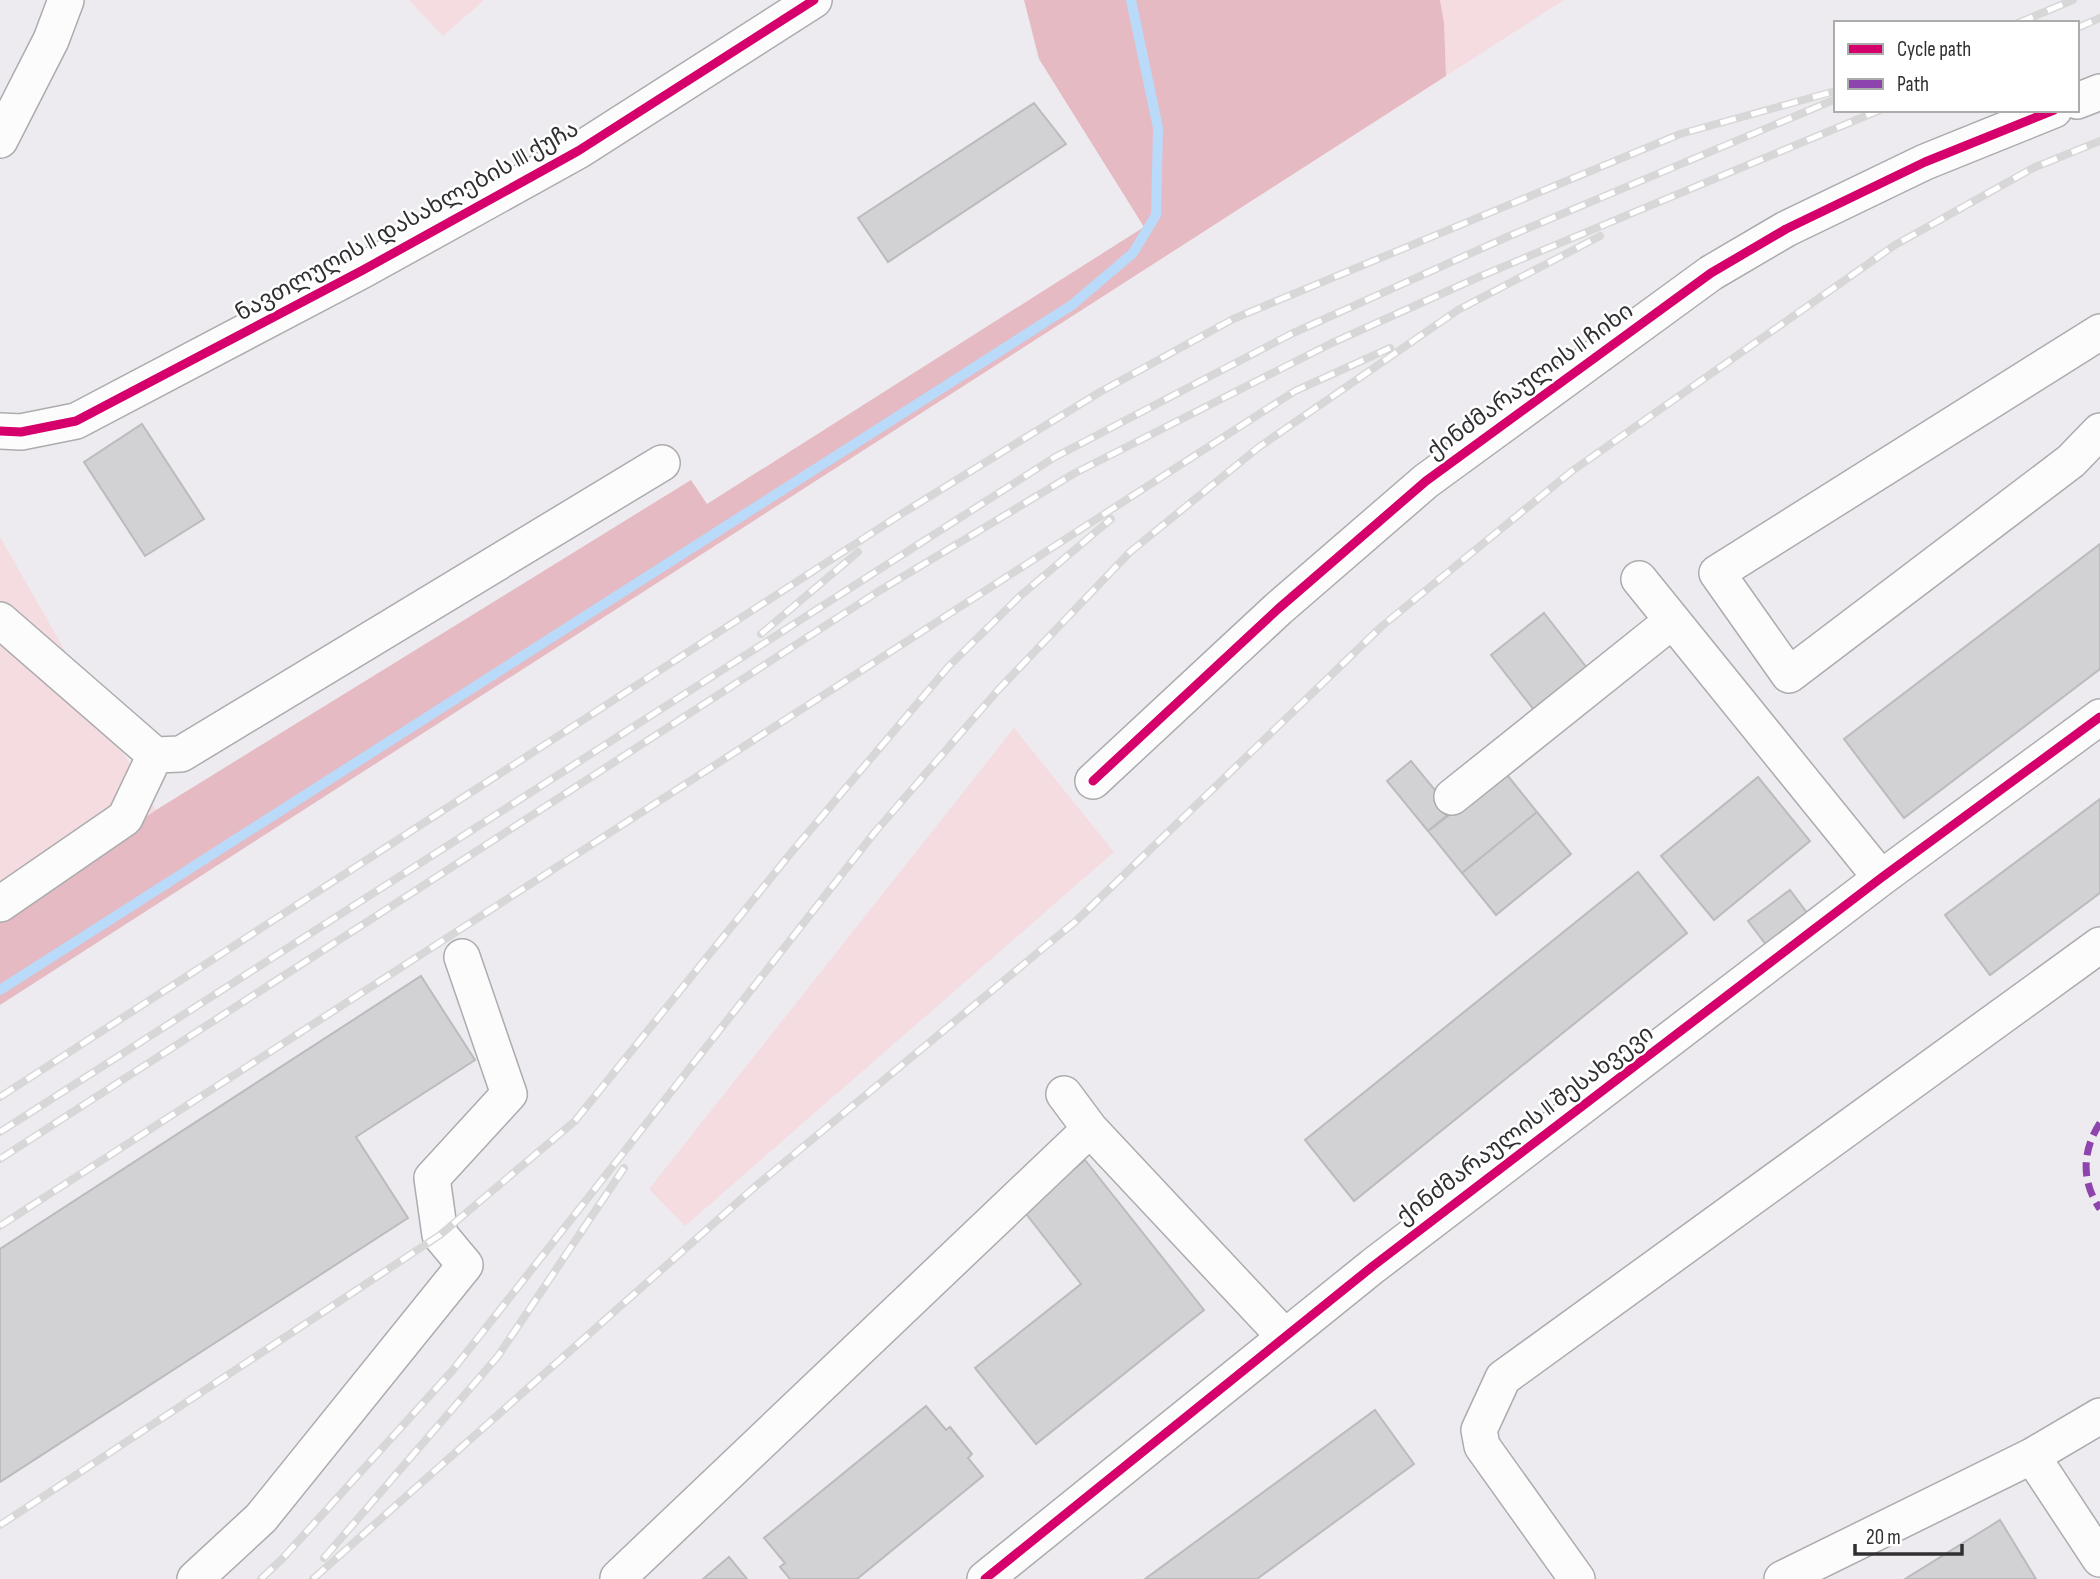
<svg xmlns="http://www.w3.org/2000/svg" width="2100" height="1579" viewBox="0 0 2100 1579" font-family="'Sofia Sans Condensed','Noto Sans Georgian',sans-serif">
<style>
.green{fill:#f4dce1}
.forest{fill:#e6bac2}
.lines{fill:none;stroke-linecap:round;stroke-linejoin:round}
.stream{stroke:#b9daf9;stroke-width:10}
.building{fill:#d2d2d5;stroke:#bbbbbe;stroke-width:2}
.minor-casing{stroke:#acabae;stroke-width:38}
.minor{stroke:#fcfcfd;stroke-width:35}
.rail-casing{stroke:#d8d7d8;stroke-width:8}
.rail{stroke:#fff;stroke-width:5;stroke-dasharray:16;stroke-linecap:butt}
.quiet{stroke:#8e44ad;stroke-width:7;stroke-dasharray:14 7;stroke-linecap:butt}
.cycleway-casing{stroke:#fff;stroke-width:13}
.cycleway{stroke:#d6006c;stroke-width:9}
.labels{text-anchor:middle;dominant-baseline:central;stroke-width:5;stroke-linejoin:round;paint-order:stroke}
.street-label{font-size:23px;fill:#302f32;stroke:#fff}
</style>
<rect width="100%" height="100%" fill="#edebef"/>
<path class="green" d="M409 0H484L443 36Z
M1440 0H1564L1446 76 1444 23Z
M0 537 156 810 0 920Z
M1014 728 1114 852 685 1226 649 1189Z"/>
<path class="forest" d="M1024 0H1440L1444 23 1446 76 0 1005V920L156 810 691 480 707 504 1144 227 1039 59Z"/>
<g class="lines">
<path class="stream" d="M0 990 1072 305 1133 253 1156 215 1158 128 1131 0"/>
</g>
<path class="building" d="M1034 103 1066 144 888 262 858 218Z
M142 424 204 519 145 556 84 462Z
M2100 544V669L1904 818 1844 739Z
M1544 613 1587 668 1534 710 1491 655Z
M1411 761 1453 812 1428 831 1387 781Z
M1503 770 1537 812 1462 873 1428 831Z
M1758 777 1810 841 1714 920 1661 856Z
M2100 799V893L1990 975 1945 915Z
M1537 812 1571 854 1496 915 1462 873Z
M1638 872 1687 933 1354 1201 1305 1140Z
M1790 890 1808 914 1767 946 1748 921Z
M421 976 475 1060 356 1137 408 1218 0 1482V1249Z
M1085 1160 1204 1310 1036 1444 975 1368 1081 1284 1023 1210Z
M926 1406 946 1430 950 1427 972 1454 968 1458 983 1476 857 1579H790L780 1567 785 1563 764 1538Z
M1375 1410 1414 1464 1257 1579H1145Z
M2000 1520 2036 1579H1905Z
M729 1557 747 1579H703Z"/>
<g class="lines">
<g class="minor-casing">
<path id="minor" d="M2077 101 2100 92
M0 140 51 40 66 0
M2100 332 1717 573 1789 675 2071 461 2100 431
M0 431 21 432 76 421 363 270 578 151 814 0
M1639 579 1881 878
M0 620 155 755 181 754 662 463
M1093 781 1278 609 1426 481 1711 273 1786 229 1925 162 2054 110
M1452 797 1672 621
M0 904 125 818 155 755
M1064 1094 1090 1129 1285 1337
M2032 1456 2100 1559
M618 1578 1090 1129
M195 1579 261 1518 465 1265 440 1235 432 1178 509 1094 462 957
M985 1579 1373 1266 1881 878 2100 717
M1577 1579 1482 1446 1479 1430 1503 1378 2100 945
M1782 1579 2032 1456 2100 1416"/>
</g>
<use href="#minor" class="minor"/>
<g class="rail-casing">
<path id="rail" d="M2018 23 2073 0
M2077 28 2100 18
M761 634 858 552
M0 1097 906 511 1100 392 1233 319 1680 134 1832 92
M0 1132 1055 457 1291 334 1507 237 1836 99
M0 1159 879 591 1075 473 1332 343 1481 276 1880 110
M0 1226 1295 391 1390 348
M0 1525 440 1235 575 1121 790 854 949 666 1020 596 1111 519
M324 1558 498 1356 624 1168
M261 1579 282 1559 452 1371 875 832 999 689 1130 552 1259 447 1458 310 1600 236
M313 1579 757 1185 1076 921 1382 626 1572 471 1895 245 2033 168 2100 141"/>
</g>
<use href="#rail" class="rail"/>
<path class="quiet" d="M2100 1123C2082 1151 2081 1181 2100 1209"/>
<g class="cycleway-casing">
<path id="cycleway" d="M0 431 21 432 76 421 363 270 578 151 814 0
M1093 781 1278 609 1426 481 1711 273 1786 229 1925 162 2054 110
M985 1579 1373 1266 1881 878 2100 717"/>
</g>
<use href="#cycleway" class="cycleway"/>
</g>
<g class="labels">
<g class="street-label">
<text transform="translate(407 221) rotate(-29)">ნავთლუღის II დასახლების III ქუჩა</text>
<text transform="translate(1530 381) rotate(-36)">ქინძმარაულის II ჩიხი</text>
<text transform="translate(1525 1125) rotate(-37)">ქინძმარაულის II შესახვევი</text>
</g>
</g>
<rect x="1834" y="21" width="245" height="91" fill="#ffffff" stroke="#acacad" stroke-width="2"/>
<rect x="1848" y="44" width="35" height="10" fill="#d6006c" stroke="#acacad" stroke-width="2"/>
<text x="1897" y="56" font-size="21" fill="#302f32">Cycle path</text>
<rect x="1848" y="79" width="35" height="10" fill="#8e44ad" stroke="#acacad" stroke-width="2"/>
<text x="1897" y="91" font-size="21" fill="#302f32">Path</text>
<path d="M1855 1544v10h107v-10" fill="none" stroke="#302f32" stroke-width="3.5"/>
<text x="1866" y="1544" font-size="21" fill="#302f32" stroke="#ffffff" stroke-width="5" paint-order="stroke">20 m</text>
</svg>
